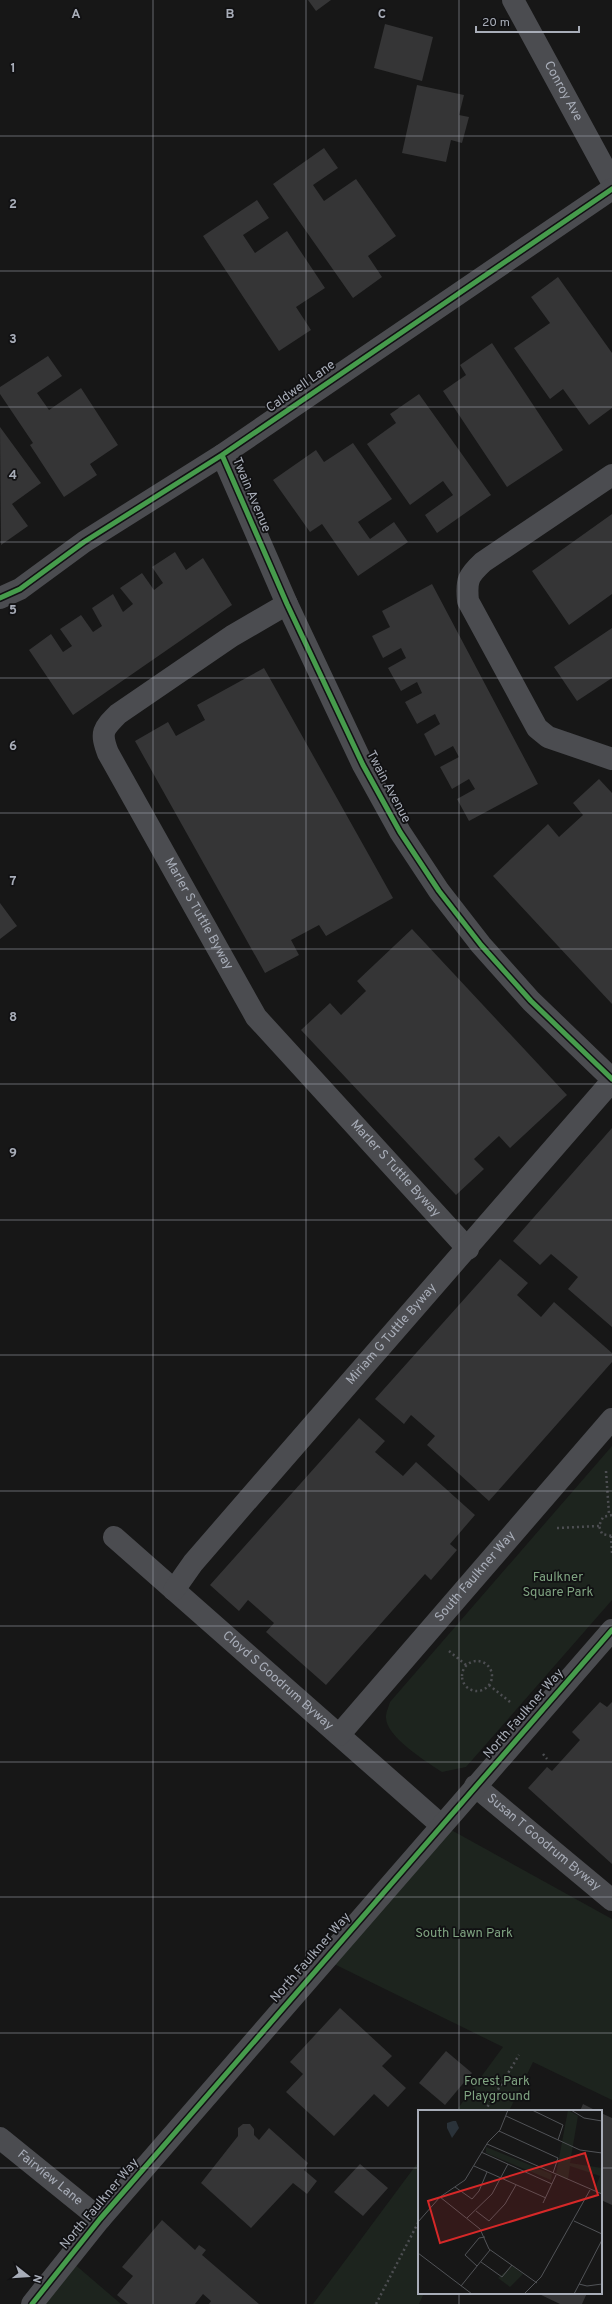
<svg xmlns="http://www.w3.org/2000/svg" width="612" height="2304" viewBox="0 0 612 2304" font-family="Overpass,sans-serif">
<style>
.green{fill:#1d241e}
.building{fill:#353536}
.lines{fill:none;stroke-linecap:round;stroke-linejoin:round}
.path{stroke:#4d4e52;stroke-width:2.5;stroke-dasharray:2 3;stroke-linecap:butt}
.minor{stroke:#4b4c50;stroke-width:22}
.cycleway-casing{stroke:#111113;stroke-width:8}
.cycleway{stroke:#469c4c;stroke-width:5}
.grid{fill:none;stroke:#a8adb8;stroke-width:1;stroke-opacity:0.55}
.labels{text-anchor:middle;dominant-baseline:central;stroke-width:3.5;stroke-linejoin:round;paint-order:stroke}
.street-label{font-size:13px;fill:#a8adb8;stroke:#111113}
.park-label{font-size:13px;fill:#7fa381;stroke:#111113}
.inset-road{fill:none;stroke:#515357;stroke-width:1}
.view{fill:#d62828;fill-opacity:0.15;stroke:#d62828;stroke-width:2}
.inset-edge{fill:none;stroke:#a8adb8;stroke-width:2}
.grid-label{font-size:13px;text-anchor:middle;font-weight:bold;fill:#a8adb8;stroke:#111113;stroke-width:3.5;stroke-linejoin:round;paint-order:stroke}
</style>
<rect width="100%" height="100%" fill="#171717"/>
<path class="green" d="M612 1446V1600L466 1767 442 1772C427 1762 385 1736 386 1717 386 1712 389 1706 390 1702Z
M444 1826 612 1919V2100L533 2062 509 2111H456L503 2047 328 1961Z
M419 2161V2293H424L419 2304H313Z
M72 2262 121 2304H38Z"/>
<path class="building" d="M308 0H331L316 11Z
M385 24 433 37 422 81 374 68Z
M417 85 464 95 459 115 469 117 462 143 451 140 446 162 402 153Z
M324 148 338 168 313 185 324 201 356 179 396 236 368 256 382 277 353 298 273 184Z
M257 200 269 218 243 235 255 253 287 231 325 288 296 307 311 330 279 351 203 236Z
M558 277 612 353V408L589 425 563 389 550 399 514 348 550 323 531 297Z
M492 343 563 450 507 487 443 391 466 375 460 365Z
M48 356 62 376 37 393 49 410 81 388 118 445 90 464 97 475 64 497 30 445 33 443 0 394V387Z
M419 394 491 495 437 533 425 515 453 495 443 481 410 505 367 444 396 423 390 414Z
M0 427 41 483 12 504 28 526 1 545Z
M353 443 392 499 358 522 370 539 394 522 408 542 358 576 322 524 310 532 273 480 316 450 324 462Z
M612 514V594L569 625 532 571Z
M175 552 186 570 203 558 232 605 73 715 29 650 51 634 63 652 72 646 60 629 81 615 93 632 102 626 92 608 113 594 123 612 133 604 120 588 142 573 154 590 163 583 152 567Z
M432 584 538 784 469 821 457 799 475 789 469 779 452 789 440 767 459 757 453 746 435 756 424 734 440 724 435 714 417 724 405 702 422 693 417 682 401 691 388 668 406 658 401 648 383 658 372 636 390 627 382 611Z
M612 628V678L577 701 554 667Z
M264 668 393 898 326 936 319 925 291 940 299 955 265 973 135 741 168 722 176 736 205 720 197 705Z
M599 779 612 793V1004L493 876 548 824 559 837 583 815 573 803Z
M0 903 17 926 0 939Z
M412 929 567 1095 510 1148 499 1136 474 1159 484 1169 456 1195 301 1030 330 1003 341 1015 366 991 357 981Z
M612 1128V1327L568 1289 578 1277 551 1254 540 1265 513 1241Z
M500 1259 528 1283 517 1295 541 1317 554 1302 612 1353V1362L489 1501 427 1445 435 1436 411 1415 404 1424 375 1399Z
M359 1418 385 1441 375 1452 403 1476 416 1462 475 1515 450 1544 457 1550 431 1580 425 1574 326 1685 266 1632 274 1623 248 1600 239 1611 210 1585Z
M600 1702 607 1707 612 1702V1864L528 1788 547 1767 552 1771 580 1740 572 1732Z
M340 2008 392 2056 382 2066 406 2088 388 2107 374 2094 334 2136 286 2092 303 2074 290 2062Z
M446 2051 472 2073 445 2105 419 2083Z
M583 2104 597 2111H580Z
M601 2113 612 2118V2205L601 2200Z
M243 2124H250L254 2129V2135L259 2140 269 2128 308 2163 304 2170 317 2181 307 2194 293 2183 251 2228 201 2183 238 2136V2128Z
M360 2164 388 2188 363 2216 334 2192Z
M162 2220 195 2250 199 2245 206 2250 202 2255 259 2304H209L211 2301 203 2294 195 2304H128L117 2295 133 2276 122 2267Z
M537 2293H587L582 2304H560Z"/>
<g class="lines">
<path class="path" d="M606 1471 609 1514
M612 1515 603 1517 599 1526 602 1534 612 1536
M557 1528 599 1526
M611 1536 612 1553
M449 1651 466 1665
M462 1676a15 15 0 1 1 30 0a15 15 0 1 1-30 0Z
M489 1685 510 1702
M543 1754 547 1759
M485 2111 519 2055
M376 2304 419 2221"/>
<g class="minor">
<path id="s1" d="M513 0 612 182"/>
<path d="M222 455 287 604 363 765 400 832 439 891 481 945 531 1001 612 1079"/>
<path d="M612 475 483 562C468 576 466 580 468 601L537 728 548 737 612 759"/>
<path d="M0 598 20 589 84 542 222 455 612 189"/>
<path id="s2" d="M287 604 232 636 118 714C103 729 100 732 108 753L256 1017 468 1249"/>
<path id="s3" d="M114 1537 441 1825"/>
<path id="s4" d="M174 1590 193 1563C332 1402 473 1243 612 1081"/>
<path id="s5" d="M339 1735 612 1419"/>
<path id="s6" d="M475 1786 612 1900"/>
<path id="s7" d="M0 2138 100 2219"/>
<path d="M32 2304 100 2219 612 1630"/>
</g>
<g class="cycleway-casing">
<path id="cycleway" d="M222 455 287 604 363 765 400 832 439 891 481 945 531 1001 612 1079
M0 598 20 589 84 542 222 455 612 189
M32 2304 100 2219 612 1630"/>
</g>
<use href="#cycleway" class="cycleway"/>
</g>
<path class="grid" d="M153 0V2304M306 0V2304M459 0V2111M0 136H612M0 271H612M0 407H612M0 542H612M0 678H612M0 813H612M0 949H612M0 1084H612M0 1220H612M0 1355H612M0 1491H612M0 1626H612M0 1762H612M0 1897H612M0 2033H612M0 2168H419M601 2168H612M459 2293V2304"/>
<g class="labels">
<g class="street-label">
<text stroke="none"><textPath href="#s1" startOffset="104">Conroy Ave</textPath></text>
<text transform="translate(301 387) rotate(-35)">Caldwell Lane</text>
<text transform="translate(251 495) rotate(67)">Twain Avenue</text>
<text transform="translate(388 787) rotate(62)">Twain Avenue</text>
<text stroke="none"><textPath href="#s2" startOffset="431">Marler S Tuttle Byway</textPath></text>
<text stroke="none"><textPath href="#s2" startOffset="755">Marler S Tuttle Byway</textPath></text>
<text stroke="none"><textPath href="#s4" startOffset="336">Miriam G Tuttle Byway</textPath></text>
<text stroke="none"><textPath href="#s5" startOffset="209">South Faulkner Way</textPath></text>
<text stroke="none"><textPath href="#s3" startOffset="218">Cloyd S Goodrum Byway</textPath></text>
<text transform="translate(524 1714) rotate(-49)">North Faulkner Way</text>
<text stroke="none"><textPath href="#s6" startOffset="89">Susan T Goodrum Byway</textPath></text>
<text transform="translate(311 1958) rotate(-49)">North Faulkner Way</text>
<text stroke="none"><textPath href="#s7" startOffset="64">Fairview Lane</textPath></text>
<text transform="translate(100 2204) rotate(-50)">North Faulkner Way</text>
</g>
<g class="park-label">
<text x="558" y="1578">Faulkner<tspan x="558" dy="15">Square Park</tspan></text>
<text x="464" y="1934">South Lawn Park</text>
<text x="497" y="2082">Forest Park<tspan x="497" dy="15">Playground</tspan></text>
</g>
</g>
<g transform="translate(418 2110)">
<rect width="184" height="184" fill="#171717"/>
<path d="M150 0 160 6 152 53 184 58V84L176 81 182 66 152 56 150 70 138 64ZM68 37 134 64 133 70 68 43ZM94 156 105 164 92 177 80 168Z" fill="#1d241e"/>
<path d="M35 11H38L41 18 34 28 29 18V13Z" fill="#2a3239"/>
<path class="inset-road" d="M114 0 145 15 140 30M153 0 166 8 184 11M88 6 162 40 184 43M81 21 140 48 135 63M69 34 184 84M63 42 134 74M56 56 128 88M37 77 54 89 61 81 69 62M22 87 62 119 71 139 119 173M125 93 138 65M58 101 71 111 87 94 98 75M49 108 74 84 90 54M156 111 184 124M0 112 22 87 47 70 70 32 82 20 90 0M0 143 54 184M63 152 84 167 94 155M59 156 47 145 61 128 67 127M161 174 169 176 184 174M43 176 72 140M106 184 123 167 172 80M156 184 184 130"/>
<path class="view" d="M167 43 180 85 22 133 10 91Z"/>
<rect width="184" height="184" class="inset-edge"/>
</g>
<g class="grid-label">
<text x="76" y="18">A</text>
<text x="230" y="18">B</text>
<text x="382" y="18">C</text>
<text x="13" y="72">1</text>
<text x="13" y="208">2</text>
<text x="13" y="343">3</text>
<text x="13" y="479">4</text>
<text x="13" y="614">5</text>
<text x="13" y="750">6</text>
<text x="13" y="885">7</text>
<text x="13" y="1021">8</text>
<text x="13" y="1157">9</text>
</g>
<g transform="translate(28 2276) rotate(107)" stroke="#111113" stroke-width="3" paint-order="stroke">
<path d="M0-3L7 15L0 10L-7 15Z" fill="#a8adb8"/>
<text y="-6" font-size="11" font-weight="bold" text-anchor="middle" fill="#a8adb8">N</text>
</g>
<path d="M476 26v6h103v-6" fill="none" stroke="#a8adb8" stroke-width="2"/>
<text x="482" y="26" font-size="12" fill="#a8adb8" stroke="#111113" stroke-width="3" paint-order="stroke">20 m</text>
</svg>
